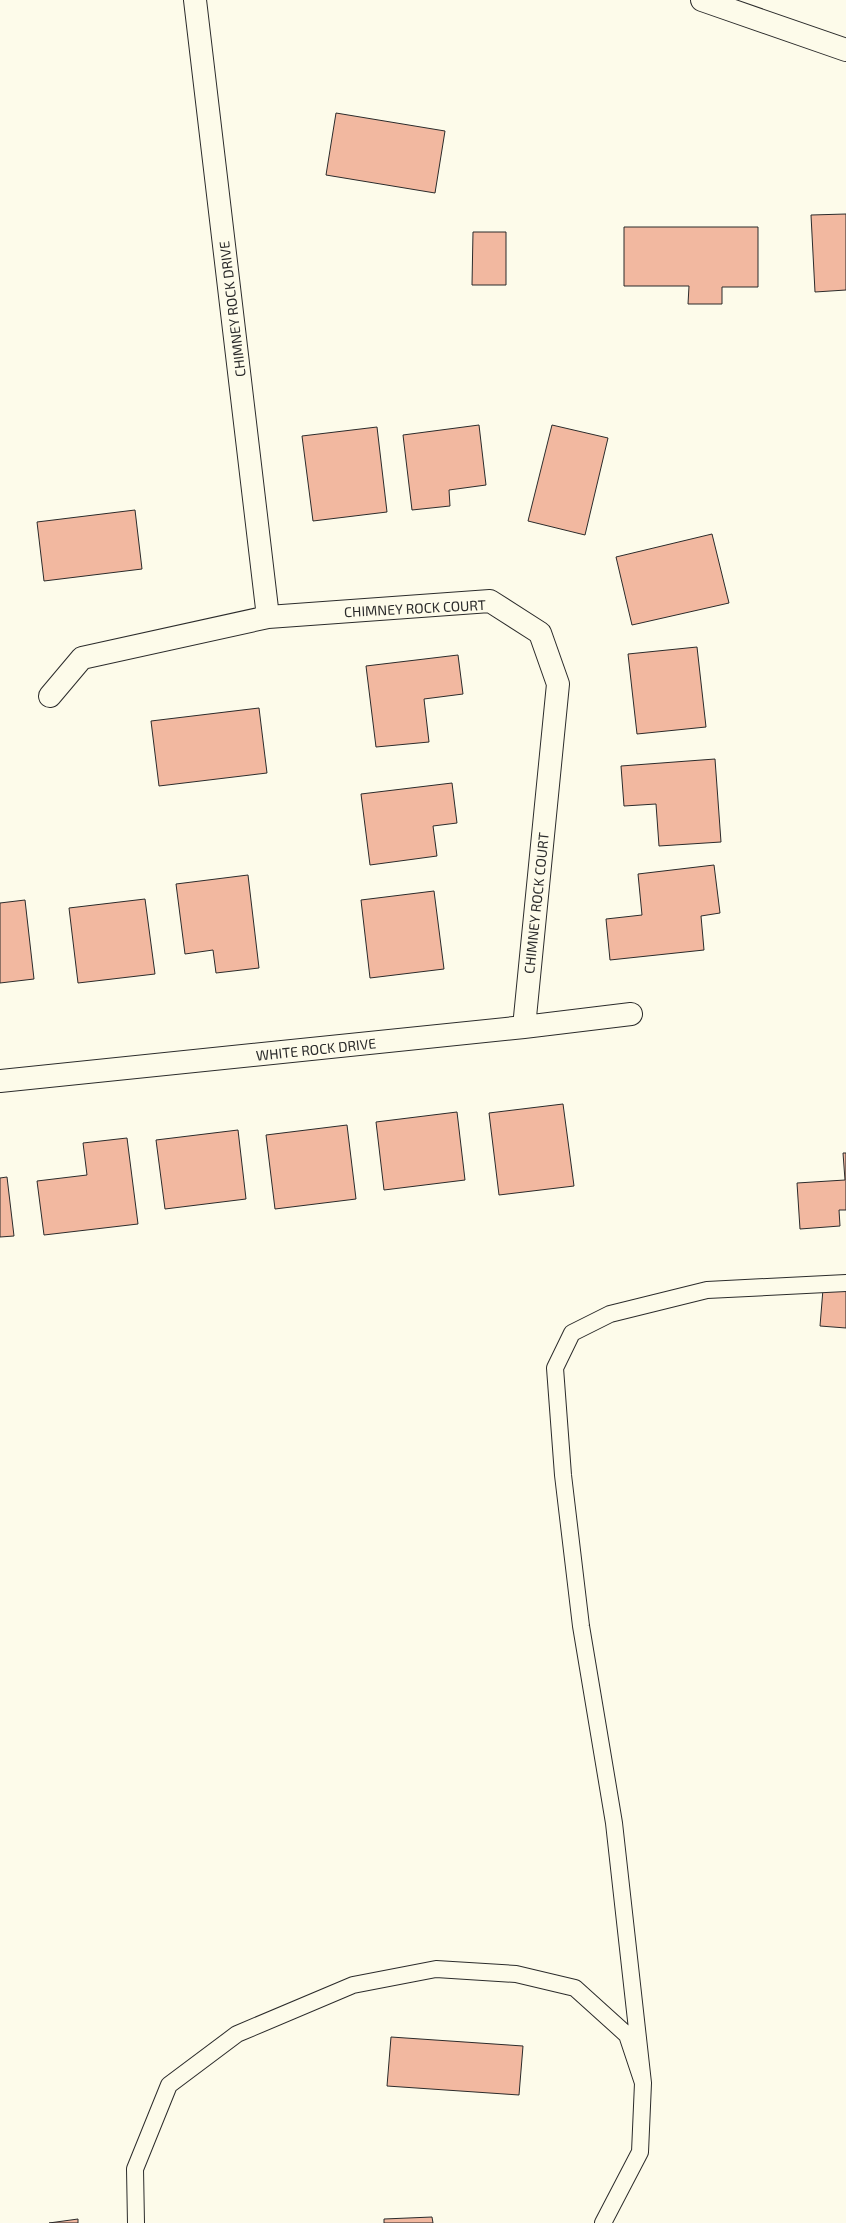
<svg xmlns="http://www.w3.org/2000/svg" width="846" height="2223" viewBox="0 0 846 2223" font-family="'Exo 2',sans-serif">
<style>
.building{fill:#f2b8a0;stroke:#2b2b2b}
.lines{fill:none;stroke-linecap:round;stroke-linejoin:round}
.lane-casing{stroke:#2b2b2b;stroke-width:18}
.street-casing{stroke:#2b2b2b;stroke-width:24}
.secondary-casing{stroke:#2b2b2b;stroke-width:24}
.lane{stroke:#fdfbea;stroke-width:16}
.street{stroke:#fdfbea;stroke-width:22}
.secondary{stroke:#fdfbea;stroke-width:22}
.labels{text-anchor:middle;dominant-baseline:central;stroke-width:3;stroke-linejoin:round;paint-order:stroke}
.street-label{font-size:14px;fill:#2b2b2b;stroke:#fdfbea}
</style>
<rect width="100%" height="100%" fill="#fdfbea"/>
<path class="building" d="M336 113 445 131 435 193 326 175Z
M846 214V290L815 292 811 215Z
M624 227H758V287H722V304H688L689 286H624Z
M473 232H506V285H472Z
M479 425 486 485 449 490 450 506 412 510 403 435Z
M552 425 608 438 585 535 528 521Z
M377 427 387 512 313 521 302 436Z
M135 510 142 569 44 581 37 522Z
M712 534 729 603 632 625 616 557Z
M697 647 706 727 637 734 628 654Z
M458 655 463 694 424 699 429 742 376 747 366 666Z
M259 708 267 773 159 786 151 721Z
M715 759 721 842 659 846 656 804 624 806 621 766Z
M452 783 457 823 433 826 437 856 370 865 361 794Z
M714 865 720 913 701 916 704 950 610 960 606 919 642 915 638 874Z
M248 875 259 968 216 973 213 950 185 954 176 884Z
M434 891 444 969 370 978 361 900Z
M145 899 155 974 78 983 69 908Z
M25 900 34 979 0 983V903Z
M563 1104 574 1186 499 1195 489 1113Z
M457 1112 465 1180 384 1190 376 1122Z
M347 1125 356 1199 275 1209 266 1135Z
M238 1130 246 1199 165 1209 156 1140Z
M127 1138 138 1224 44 1235 37 1181 87 1175 83 1143Z
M843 1153H846V1210H839L840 1226 800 1229 797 1183 845 1180Z
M7 1177 14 1236 0 1237V1178Z
M823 1289 846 1290V1328L820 1326Z
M391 2037 523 2046 519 2095 387 2086Z
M432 2217 433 2223H384V2219Z
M78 2219V2223H49Z"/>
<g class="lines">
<g class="lane-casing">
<path id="lane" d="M643 2083 614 1823 581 1626 563 1475 555 1368 572 1333 610 1314 707 1290 846 1283
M136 2223 135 2169 169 2085 237 2034 353 1985 436 1969 516 1974 575 1988 627 2035 643 2083 640 2152 603 2223"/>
</g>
<g class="street-casing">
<path id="street" d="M195 0 268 617
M50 696 82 658 268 617 490 601 540 633 558 684 524 1027
M0 1081 524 1027 631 1014"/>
</g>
<g class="secondary-casing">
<path id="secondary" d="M702 0 846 50"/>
</g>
<use href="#lane" class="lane"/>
<use href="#street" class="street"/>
<use href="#secondary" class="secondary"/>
</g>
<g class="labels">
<g class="street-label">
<text transform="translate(232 309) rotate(-97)">CHIMNEY ROCK DRIVE</text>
<text transform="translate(415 608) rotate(-3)">CHIMNEY ROCK COURT</text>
<text transform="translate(536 903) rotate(-84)">CHIMNEY ROCK COURT</text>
<text transform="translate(316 1049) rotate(-6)">WHITE ROCK DRIVE</text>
</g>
</g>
</svg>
